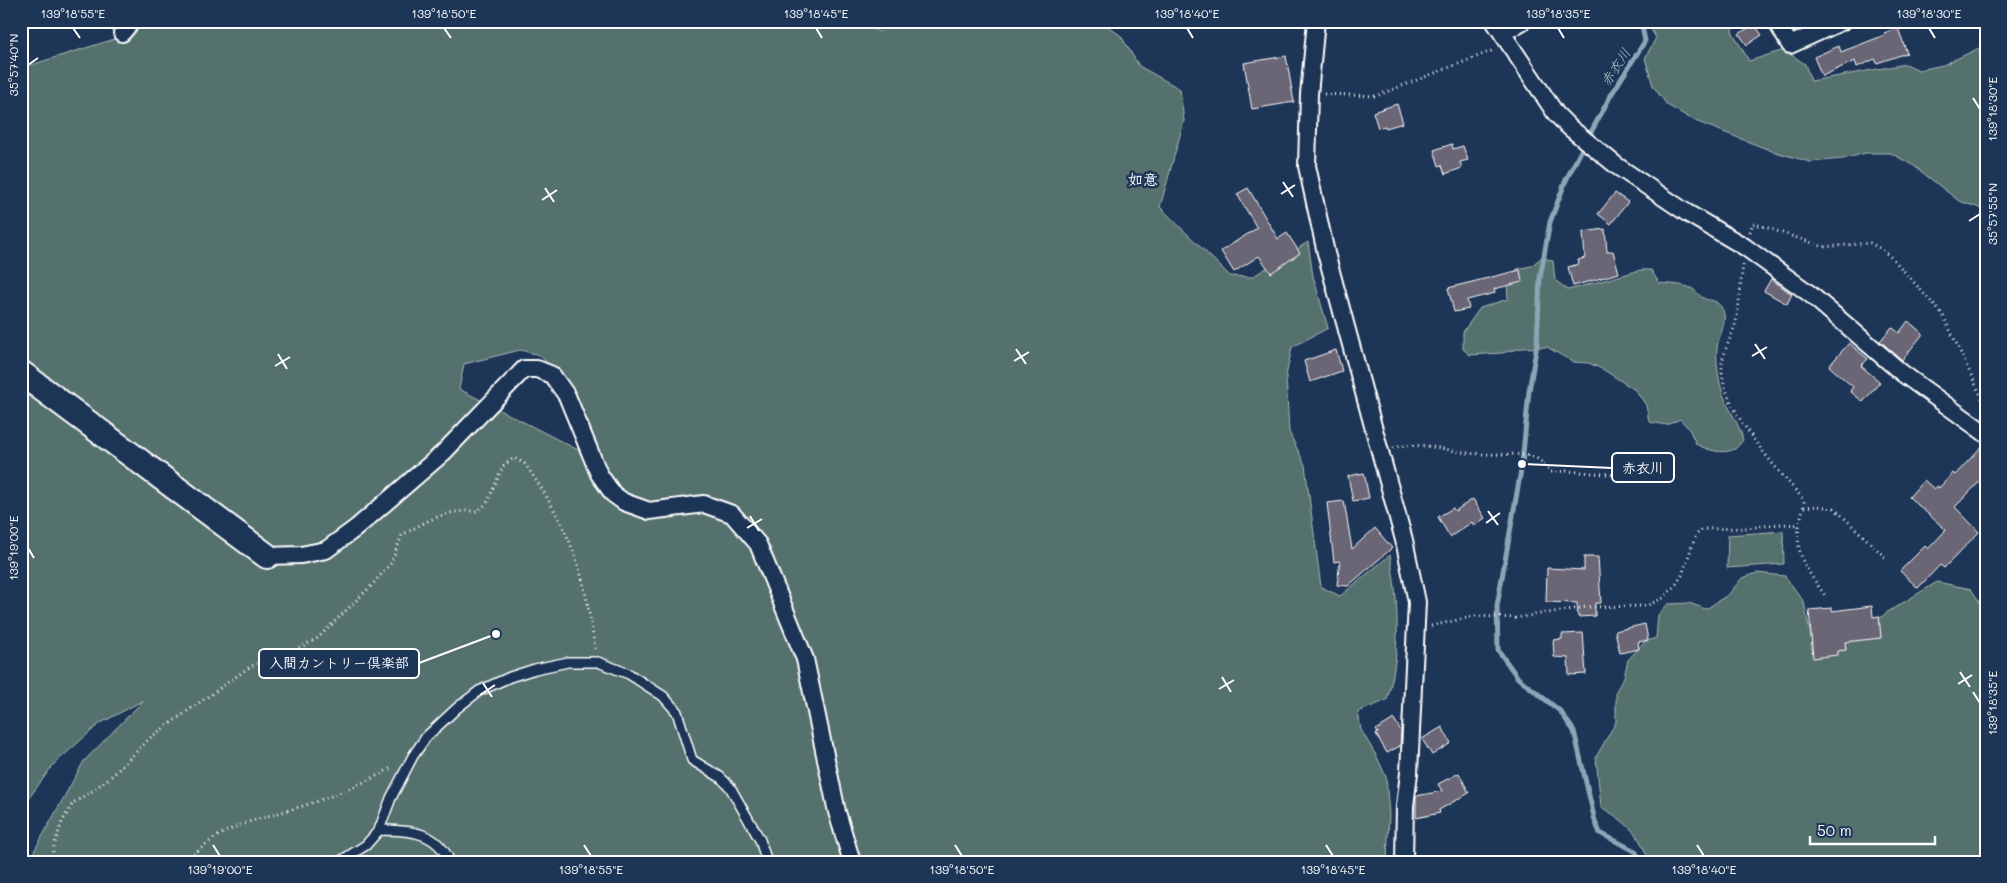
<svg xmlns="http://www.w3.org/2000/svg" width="2007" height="883" viewBox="0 0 2007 883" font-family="Mali,'Klee One',sans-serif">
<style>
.green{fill:#55716e;stroke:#aab8b6;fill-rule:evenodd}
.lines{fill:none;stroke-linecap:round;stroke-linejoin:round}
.stream{stroke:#8ca6b7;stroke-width:5}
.building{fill:#6a6675;stroke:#fff}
.lane-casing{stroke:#fff;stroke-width:12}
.street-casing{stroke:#fff;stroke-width:20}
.secondary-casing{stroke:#fff;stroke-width:28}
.path{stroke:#fff;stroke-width:3;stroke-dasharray:1 4;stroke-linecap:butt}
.lane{stroke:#1d3557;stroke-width:9}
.street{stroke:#1d3557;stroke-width:16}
.secondary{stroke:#1d3557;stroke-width:24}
.ticks{fill:none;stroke:#fff;stroke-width:2}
.labels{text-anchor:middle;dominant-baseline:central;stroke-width:5;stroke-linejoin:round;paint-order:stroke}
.water-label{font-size:14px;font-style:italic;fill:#b3c4cf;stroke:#1d3557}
.quarter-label{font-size:15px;font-weight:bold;fill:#fff;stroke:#1d3557}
.leader{fill:none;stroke:#fff;stroke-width:2}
.callout-dot{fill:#fff;stroke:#1d3557;stroke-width:2}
.callout{fill:#1d3557;stroke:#fff;stroke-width:2}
.callout-label{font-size:14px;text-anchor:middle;font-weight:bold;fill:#fff}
.neatline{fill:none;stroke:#fff;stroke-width:2}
.ticks-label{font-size:12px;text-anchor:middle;fill:#fff}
</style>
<rect width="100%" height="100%" fill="#1d3557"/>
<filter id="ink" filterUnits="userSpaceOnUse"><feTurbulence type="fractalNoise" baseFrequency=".02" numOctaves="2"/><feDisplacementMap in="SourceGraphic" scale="10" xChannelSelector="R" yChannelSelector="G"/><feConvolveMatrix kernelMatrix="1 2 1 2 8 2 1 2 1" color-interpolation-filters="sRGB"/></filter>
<g filter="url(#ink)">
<path class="green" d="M137 21H858L879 32 885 21H1101L1121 36 1139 66 1180 89 1184 121 1160 207 1230 276 1252 277 1308 242 1313 276 1328 328 1292 347 1286 376 1289 432 1305 465 1321 587 1340 596 1390 555C1399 603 1401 654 1387 700L1358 712 1361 730 1377 757 1386 777 1389 814 1387 862H28L84 761 144 700 99 724 53 765 21 809V68L118 38ZM520 350 540 355 568 388 592 457 459 389 464 364Z
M1646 21H1733L1732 31 1749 61 1784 50 1805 64 1811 81 1906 64 1919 70 1943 65 1986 45V210L1959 201 1914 166 1891 153H1866L1843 159 1810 162 1772 151 1695 121 1667 105 1653 86 1645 58 1656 38Z
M1542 257 1553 261 1555 280 1568 290 1641 270H1651L1659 283C1669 284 1683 284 1693 289 1697 292 1700 297 1705 299 1708 300 1713 300 1716 302 1733 314 1719 333 1717 348 1716 361 1718 375 1721 387 1725 406 1739 421 1743 440 1741 442 1738 447 1735 449 1723 455 1707 450 1696 444L1689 429 1680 419 1667 425 1649 422 1646 405 1635 390 1604 370 1589 363 1573 362 1547 347 1522 348 1502 353 1470 355 1463 349V332L1480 308 1508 299 1507 284 1517 269 1531 266Z
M1783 531 1784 564 1727 568 1728 535Z
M1757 573 1785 576 1804 602 1812 643 1865 631 1886 613 1937 582 1971 589 1986 611V862H1649C1640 833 1626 822 1601 807L1596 757 1616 722V691L1624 677 1628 660 1644 642 1656 638 1658 615 1668 604 1689 603 1706 609 1729 594 1742 578Z"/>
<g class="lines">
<path class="stream" d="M1641 21 1645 41 1611 95 1582 149 1566 180 1550 222 1540 278 1537 344 1529 391 1522 464 1497 606 1498 650 1518 678 1560 711 1574 731 1595 821 1600 833 1635 851 1642 862"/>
</g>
<path class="building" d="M1754 24 1762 35 1747 45 1739 34Z
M1898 28 1907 53 1877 63 1875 59 1857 67 1855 61 1822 76 1814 57 1839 46 1841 52 1885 35 1884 33Z
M1286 56 1294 102 1252 109 1244 63Z
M1397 104 1403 123 1386 128 1385 126 1378 128 1373 112Z
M1452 144 1453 149 1463 146 1468 160 1460 162 1462 168 1445 174 1442 165 1439 166 1434 150Z
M1248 188 1278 239 1287 233 1300 253 1271 273 1259 256 1234 272 1221 251 1257 228 1237 194Z
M1615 193 1628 202 1611 224 1598 214Z
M1605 229 1607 252 1613 251 1619 273 1573 286 1568 267 1579 264 1578 260 1585 258 1583 232Z
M1520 270 1522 282 1494 289 1495 293 1467 300 1469 309 1454 312 1448 288Z
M1771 279 1792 294 1787 304 1764 291Z
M1908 321 1923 334 1902 360 1880 341 1892 327 1899 333Z
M1849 343 1868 359 1861 366 1880 382 1863 402 1850 391 1853 387 1829 366Z
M1336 350 1342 371 1310 382 1304 361Z
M1984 444H1986V475L1955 507 1979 532 1944 568 1940 565 1918 588 1900 571 1925 546 1928 549 1946 530 1909 497 1924 480 1934 489 1938 486 1939 488 1953 473 1955 475Z
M1364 473 1369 498 1353 501 1348 476Z
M1473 499 1485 518 1474 526 1472 522 1450 537 1438 517 1453 508 1455 511Z
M1344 501 1352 549 1375 528 1392 548 1348 586 1337 585 1340 561 1334 562 1327 503Z
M1584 557H1598L1601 603H1595V616L1578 617 1577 603 1546 602 1547 568 1584 570Z
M1872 606 1873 617 1879 616 1881 638 1845 642 1846 650 1837 651V655L1813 658 1809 610 1832 608V611Z
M1645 624 1648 640 1638 642 1639 649 1620 653 1615 631Z
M1583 633 1586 674 1569 675 1568 658 1554 657 1553 640 1562 639V634Z
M1394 719 1401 731 1400 746 1387 753 1376 734 1378 733 1376 730Z
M1442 727 1451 743 1432 755 1422 739Z
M1459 773 1469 793 1439 810 1440 813 1416 818V796L1442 791 1438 784Z"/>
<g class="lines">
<g class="lane-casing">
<path id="lane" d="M339 862 366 845 379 830
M450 862C437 831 409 830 379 830L391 798 413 756 426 737 457 708 479 691 510 677 535 669 568 662H598L629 674 663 696 677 712 692 760 720 777 730 787 760 840 767 862"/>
</g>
<g class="street-casing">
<path id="street" d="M1316 21 1309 94 1307 166 1326 253 1404 540 1417 602 1409 773 1405 806 1404 862
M1494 21 1556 114 1569 127 1617 166 1687 213 1745 247 1810 294 1902 373 1986 434
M1776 21 1790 45 1843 21
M122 33 132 21
M1503 33 1523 21
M267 556 301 555 326 550 356 528 443 453 524 369H537L552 375 567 396 599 474 613 494 624 502 649 511 704 504 732 514 758 544 805 659 837 812 852 862"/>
</g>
<g class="secondary-casing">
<path id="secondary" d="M21 373 267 556"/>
</g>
<path class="path" d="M1324 94 1376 96 1494 50
M1750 232 1753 223 1824 247 1870 243 1883 250 1895 261 1943 315 1986 407
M1743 265C1740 284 1740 306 1735 325 1731 338 1723 352 1722 365 1719 407 1778 470 1804 500 1804 510 1800 517 1799 526 1795 559 1809 572 1826 597
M1393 448C1422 440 1451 453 1481 454 1497 455 1514 453 1530 456 1540 458 1545 465 1551 472L1567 471 1618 475
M1804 507 1817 506 1834 508 1886 558
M1431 626 1475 616 1515 618 1587 607 1646 606 1663 598 1675 586 1682 575 1696 535 1702 529 1747 528 1780 524 1799 525
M52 862 53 849 62 822 73 803 92 791 113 775 151 737 251 666 276 655 297 649 318 638 372 585 391 563 402 535C431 519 444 510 478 511L487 503 503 466 514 458 525 464C546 494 566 527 577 562 587 591 590 622 596 652
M187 862C220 824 261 819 306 805 336 795 365 783 393 767"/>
<use href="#lane" class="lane"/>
<use href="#street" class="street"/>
<use href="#secondary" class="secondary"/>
</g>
</g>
<path class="ticks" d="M73 28 80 38M444 28 451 38M816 28 822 38M1187 28 1193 38M1558 28 1564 38M1929 28 1935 38M28 65 38 58M1973 98 1980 109M1283 182 1293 197M545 188 554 202M1281 194 1295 185M542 200 557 190M1969 221 1980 214M1755 344 1765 359M1016 349 1026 364M278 354 287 369M1752 356 1767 347M1014 361 1029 352M275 366 290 357M1488 511 1498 525M750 516 759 531M1486 523 1500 513M747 528 762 519M28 548 34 558M1960 672 1970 687M1222 677 1231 692M483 683 492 697M1958 684 1972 675M1219 689 1234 680M1973 692 1980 703M480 695 495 685M213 845 220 856M584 845 591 856M955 845 962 856M1326 845 1333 856M1697 845 1704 856"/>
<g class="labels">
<g class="water-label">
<text transform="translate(1615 67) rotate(-57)">赤衣川</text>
</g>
<g class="quarter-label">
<text x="1143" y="179">如意</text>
</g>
</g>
<path class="leader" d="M1522 464L1612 468M496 634L419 663"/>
<g class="callout-dot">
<circle cx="1522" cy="464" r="5"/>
<circle cx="496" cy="634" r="5"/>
</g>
<g class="callout">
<rect x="1612" y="453" width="62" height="29" rx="5"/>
<rect x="259" y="649" width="160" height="29" rx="5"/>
</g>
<g class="callout-label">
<text x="1643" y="473">赤衣川</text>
<text x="339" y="668">入間カントリー倶楽部</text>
</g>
<rect width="2007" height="883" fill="none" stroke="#1d3557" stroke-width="55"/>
<path d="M1810 836v8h125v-8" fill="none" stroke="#ffffff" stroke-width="2.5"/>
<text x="1817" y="836" font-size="15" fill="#ffffff" stroke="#1d3557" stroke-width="4" paint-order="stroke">50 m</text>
<rect x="28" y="28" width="1952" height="828" class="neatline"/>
<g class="ticks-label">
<text x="73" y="18">139°18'55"E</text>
<text x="444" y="18">139°18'50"E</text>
<text x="816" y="18">139°18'45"E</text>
<text x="1187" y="18">139°18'40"E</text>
<text x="1558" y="18">139°18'35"E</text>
<text x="1929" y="18">139°18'30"E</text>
<text transform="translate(14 65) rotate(-90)" y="4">35°57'40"N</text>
<text transform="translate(1993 109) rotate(-90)" y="4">139°18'30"E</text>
<text transform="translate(1993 214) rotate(-90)" y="4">35°57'55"N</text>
<text transform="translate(14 548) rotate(-90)" y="4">139°19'00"E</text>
<text transform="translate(1993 703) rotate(-90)" y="4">139°18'35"E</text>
<text x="220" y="874">139°19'00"E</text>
<text x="591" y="874">139°18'55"E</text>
<text x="962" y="874">139°18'50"E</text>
<text x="1333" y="874">139°18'45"E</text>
<text x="1704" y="874">139°18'40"E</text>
</g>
</svg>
